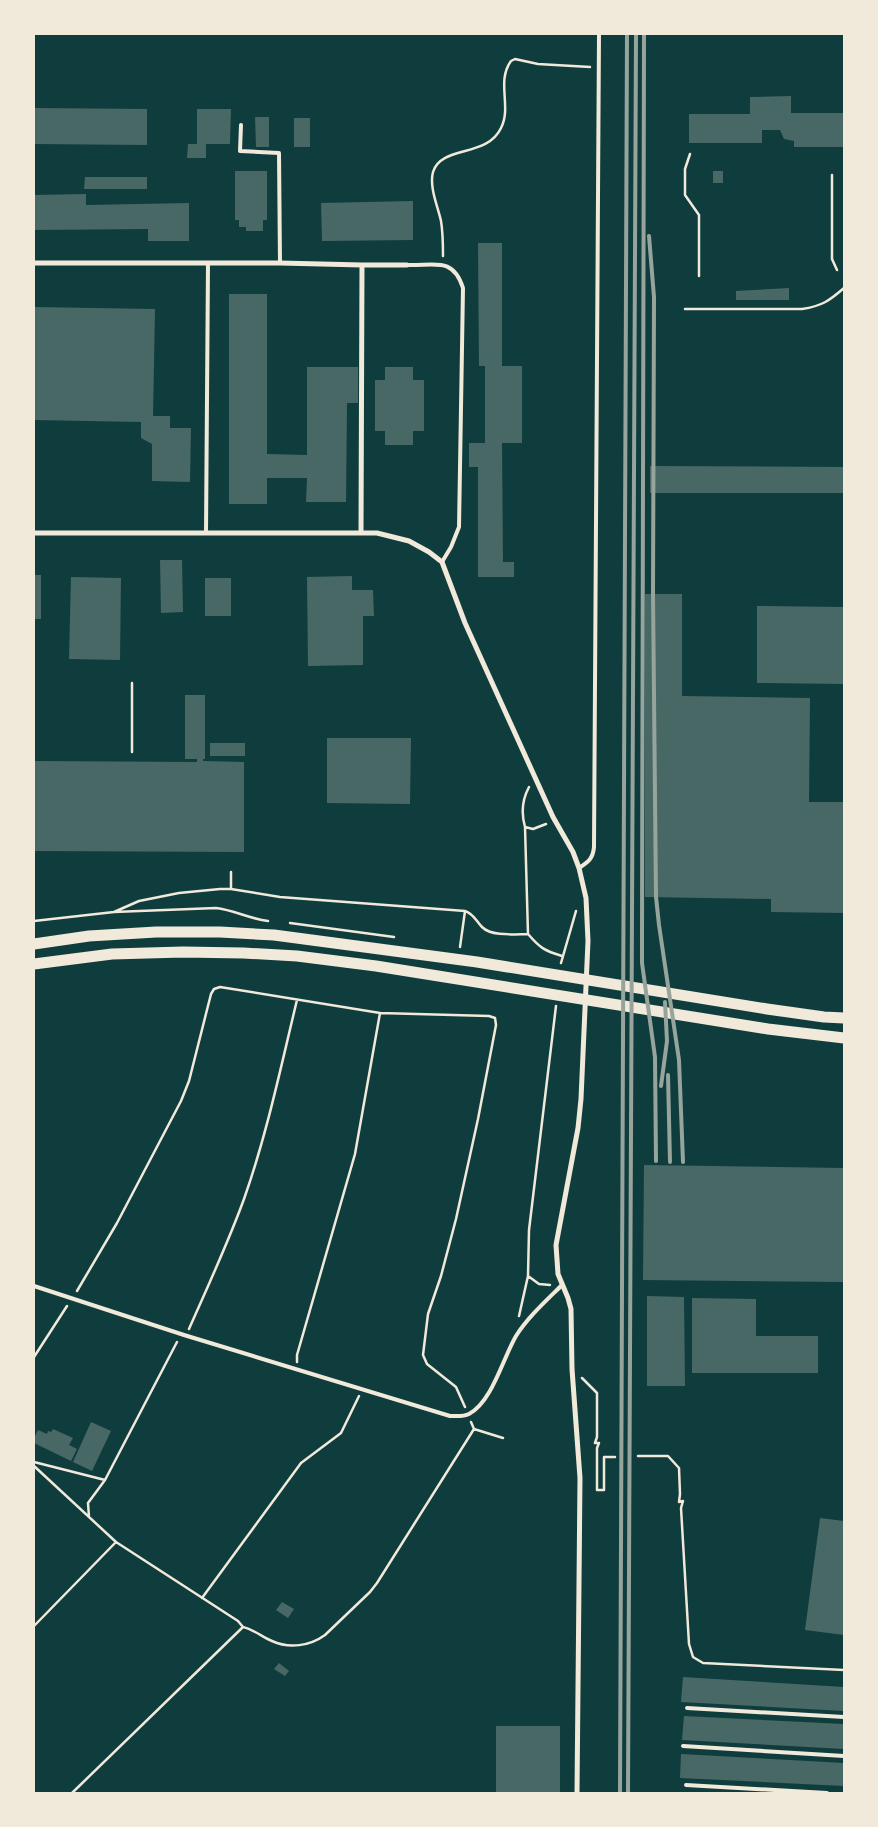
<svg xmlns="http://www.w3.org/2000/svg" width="878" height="1827" viewBox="0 0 878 1827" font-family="Ubuntu,sans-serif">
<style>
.building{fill:#486865}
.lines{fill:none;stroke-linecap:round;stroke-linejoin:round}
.path{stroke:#f1e9da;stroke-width:2.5}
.service{stroke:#f1e9da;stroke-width:4}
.minor{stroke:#f1e9da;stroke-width:5}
.primary{stroke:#f1e9da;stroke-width:11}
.rail{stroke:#97a49c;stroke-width:4}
</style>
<rect width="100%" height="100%" fill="#0f3d3e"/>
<path class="building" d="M791 96V113H844V147H794V141L784 139 780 130H762V143H689V114H750V97Z
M34 108 147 109V145L34 144Z
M197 109H231L230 144H206V158H187L188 144H197Z
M255 117H269V147H256Z
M294 118H310V147H294Z
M235 171H267V220H263V231H246V227H239V220H235Z
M713 171H723V183H713Z
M85 177H147V189H84Z
M86 194V205L189 203V241H148V229L34 230V195Z
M413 201V240L322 241 321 203Z
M478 243H502V366H522V443H502L503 562H514V577H478V467H469V443H485V366H479Z
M789 288V300H736V291Z
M229 294H267V454L307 455V367H358V403H347L346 502H306L307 478H267V504H229Z
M34 307 155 309 153 416H170V428H191L190 482 152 481V444L141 438V422L34 420Z
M385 367H413V380H424V431H413V445H385V431H375V380H385Z
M650 466 844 467V493H650Z
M160 560H182L183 612 161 613Z
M34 575H41V619H34Z
M352 576V590H373L374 616H363V665L308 666 307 577Z
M71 577 121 578 120 660 69 659Z
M205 578H231V616H205Z
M645 594H682V696L810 698 809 802H844V913L771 912V899L645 897Z
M757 606 844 607V684L757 683Z
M185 695H205V759H203V761L244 762V852L34 851V761L197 762V759H185Z
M327 738H411L410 804 327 803Z
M210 743H245V756H210Z
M644 1165 844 1168V1282L643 1280Z
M647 1296 684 1297 685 1386H647Z
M692 1298 756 1299V1336H818V1373H692Z
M91 1422 111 1431 92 1471 73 1462Z
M53 1429 73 1438 69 1445 77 1449 71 1461 34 1443V1438L38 1430 47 1434 48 1431 51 1432Z
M820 1518 844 1521V1635L805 1630Z
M282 1602 294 1609 288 1618 276 1610Z
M279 1663 289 1671 285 1676 274 1669Z
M683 1677 844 1687V1711L681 1702Z
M684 1716 844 1724V1749L682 1740Z
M496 1726H560V1793H496Z
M681 1754 844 1763V1786L680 1778Z"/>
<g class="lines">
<path class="path" d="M690 154 685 169V195L699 215V276
M832 175V259L837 270
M443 256C443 244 443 233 441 221 438 207 429 187 433 172 441 145 487 158 501 128 512 107 496 81 511 61L515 59 538 64 590 67
M685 309H802C822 306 829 301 844 288
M132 752V683
M529 787C522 800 521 813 525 827L533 829 546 824
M525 827 528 934
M231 872V889
M114 912 216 908C234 910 250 919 268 921
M34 921 114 912 139 901 179 893 220 889H231L280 897 465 911C474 914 476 921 482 927 492 937 515 934 528 934 540 948 545 951 562 956
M290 923 394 937
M460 947 465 911
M561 963 576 911
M550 1285 539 1284 528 1276 529 1230 556 1006
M77 1291 117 1223 181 1101 189 1081 211 994 214 989 220 987 380 1013 489 1016 495 1018 496 1025 478 1119 456 1219 441 1276 428 1314 423 1355 427 1364 456 1387 465 1407
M519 1316 528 1276
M189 1329C208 1286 228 1243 244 1199 267 1134 281 1066 297 1000
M34 1357 67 1306
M297 1362V1355L355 1154 380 1013
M582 1378 597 1393V1437L595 1443H599L597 1448V1490H604V1457H615
M471 1422 474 1429
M474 1429 503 1438
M638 1456H668L679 1468 680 1494 679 1502 683 1501 681 1508 689 1644 693 1657 703 1663 844 1670
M34 1462 105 1480
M34 1466 116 1542 238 1621 243 1627
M89 1517 88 1503 105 1480 177 1342
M202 1598 301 1463 341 1433 359 1396
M34 1626 116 1542
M243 1627C255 1630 262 1637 272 1641 289 1649 310 1646 325 1635L370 1592 377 1583 474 1429
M72 1793 243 1627"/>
<path class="service" d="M241 125 240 151 279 153 280 263
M407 265C434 266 453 256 463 288L459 527 451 547 442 562
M206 533 208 263
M579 868C588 862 593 859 594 847L599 34
M34 1286 184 1335 450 1416C456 1416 463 1417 469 1414 492 1402 503 1358 516 1336 528 1317 546 1301 562 1285
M687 1708 844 1717
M683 1746 844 1756
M686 1785 827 1793"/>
<path class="minor" d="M34 263H280L362 265 361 533
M362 265H407
M34 533H377L409 541 429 552 442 562 465 623 553 817 573 852 579 868 586 898 588 941 581 1099 578 1128 556 1245 558 1274 568 1298 571 1309 572 1369 580 1478 577 1793"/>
<path class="primary" d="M34 944 89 936 156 932H220L274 935 477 962 767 1009 824 1017 844 1018
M34 964 112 954 183 952 243 953 297 956 376 966 768 1029 844 1038"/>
<path class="rail" d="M644 34 642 930V963L655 1057 656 1161
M649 236 654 297 653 594 656 897 659 925 679 1060 683 1162
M668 1075 670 1162
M661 1086 667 1041 665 1002
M620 1793 627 34
M628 1793 636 34"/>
</g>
<rect width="878" height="1827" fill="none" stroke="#f1e9da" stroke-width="70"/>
</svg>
